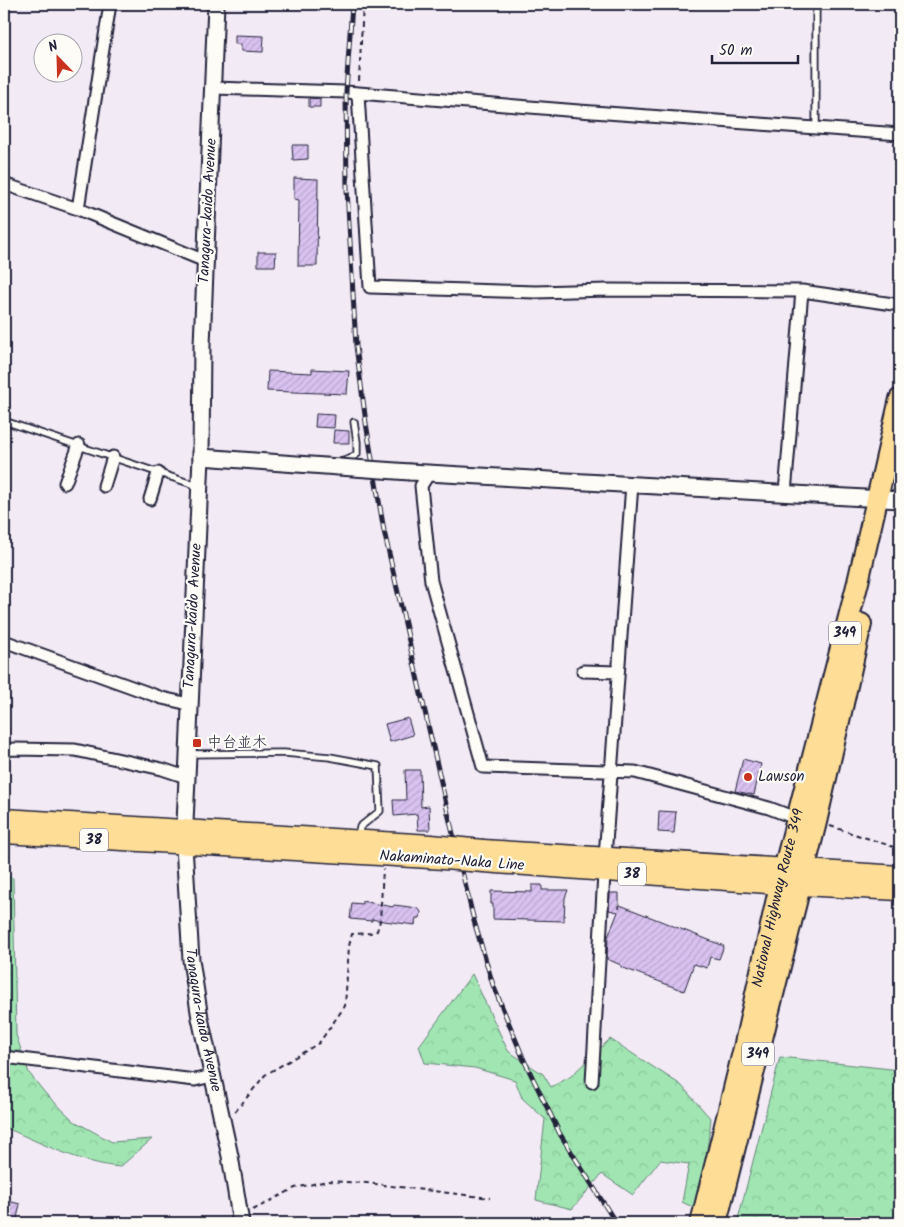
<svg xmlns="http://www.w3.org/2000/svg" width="904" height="1227" viewBox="0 0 904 1227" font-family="Kalam,'Klee One',sans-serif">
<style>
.forest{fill:url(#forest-crowns);stroke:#628476}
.building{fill:url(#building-hatch);stroke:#22223b}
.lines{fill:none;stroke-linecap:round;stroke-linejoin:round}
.lane-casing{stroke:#22223b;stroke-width:9}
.street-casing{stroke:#22223b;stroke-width:15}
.secondary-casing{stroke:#22223b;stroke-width:19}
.primary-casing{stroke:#22223b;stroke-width:21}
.highway-casing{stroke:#22223b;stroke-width:24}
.path{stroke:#22223b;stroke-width:2;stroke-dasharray:5 4;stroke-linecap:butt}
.lane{stroke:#fdfcf7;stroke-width:5.5}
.street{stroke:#fdfcf7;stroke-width:11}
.secondary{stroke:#fdfcf7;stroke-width:15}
.primary{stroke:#fedd96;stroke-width:18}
.highway{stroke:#fedd96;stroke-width:20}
.rail-casing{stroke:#22223b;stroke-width:5}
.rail{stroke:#fdfcf7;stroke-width:3;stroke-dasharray:9;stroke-linecap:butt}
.secondary-bridge-casing{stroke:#22223b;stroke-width:19;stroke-linecap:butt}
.primary-bridge-casing{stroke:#22223b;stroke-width:21;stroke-linecap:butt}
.secondary-bridge{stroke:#fdfcf7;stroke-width:15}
.primary-bridge{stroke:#fedd96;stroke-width:18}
.poi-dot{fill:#c8321e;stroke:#fdfcf7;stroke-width:2}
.labels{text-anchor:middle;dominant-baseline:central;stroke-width:4.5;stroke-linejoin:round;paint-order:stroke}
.shield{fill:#fdfcf7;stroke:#646373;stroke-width:1}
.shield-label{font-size:14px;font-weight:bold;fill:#22223b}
.street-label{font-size:15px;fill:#22223b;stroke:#fdfcf7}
.poi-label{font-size:15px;fill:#22223b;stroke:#fdfcf7;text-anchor:start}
</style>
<defs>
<pattern id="forest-crowns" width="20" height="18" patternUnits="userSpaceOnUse" patternTransform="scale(1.25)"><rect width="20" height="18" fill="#a1e6b2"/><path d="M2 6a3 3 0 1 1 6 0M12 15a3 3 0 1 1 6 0" fill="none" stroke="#8ac59a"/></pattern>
<pattern id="building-hatch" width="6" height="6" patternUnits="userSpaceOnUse" patternTransform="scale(1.25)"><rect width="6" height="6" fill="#d9c1f0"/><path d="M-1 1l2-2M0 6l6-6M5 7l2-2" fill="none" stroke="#baa6cf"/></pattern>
</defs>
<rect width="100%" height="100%" fill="#f2eaf5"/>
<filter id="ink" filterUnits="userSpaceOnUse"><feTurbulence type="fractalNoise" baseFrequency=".02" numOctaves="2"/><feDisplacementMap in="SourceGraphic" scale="10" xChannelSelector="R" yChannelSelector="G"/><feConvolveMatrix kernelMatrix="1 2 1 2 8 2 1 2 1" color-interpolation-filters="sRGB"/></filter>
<g filter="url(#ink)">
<path class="forest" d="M4 875 13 878 16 1035 29 1073 45 1093 74 1121 112 1142 152 1139 120 1167C79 1163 41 1143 4 1127Z
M472 974 508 1051 543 1074 551 1087 570 1077 610 1039 681 1085 711 1119 699 1210 682 1202 689 1164 660 1160 633 1195 602 1174 572 1209 536 1200 545 1119 522 1098 515 1080 475 1068 425 1063 419 1046Z
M780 1057 900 1070V1223H737Z"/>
<path class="building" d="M235 35 264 36 263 52 241 51V44H235Z
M309 98 320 99V107H309Z
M292 145H308V159L293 160Z
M294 178 318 179 317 266H298L299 200 294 199Z
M258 252H276L275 266H258Z
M312 369 349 371 347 394 267 391 268 371 312 373Z
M316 414 335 415 334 428 315 427Z
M334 430 349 431V443H333Z
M408 718 413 735 390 742 385 724Z
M743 759 761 764 754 795 735 791Z
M405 770H420L421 807 429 806 430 830H418L417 814 394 816 393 800H406Z
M659 811 676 812 674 833 658 832Z
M532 885H542V890H568L565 898 564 921 493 919V904H491V891L532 892Z
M610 893H619V909L620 905 724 946 719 959 710 957 707 968 694 964 684 991 621 967V965L607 959 608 937 618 912 609 910Z
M362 901 393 907 394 905 418 908 421 912 420 918H416L415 925 376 920 372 919V921L350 919 352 903 362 904Z
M4 1200 20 1204 16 1223H4Z"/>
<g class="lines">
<g class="lane-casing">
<path id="lane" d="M816 128V4
M4 421 198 486
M340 462 350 459 357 454V442L354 422
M188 754 284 753 330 757 378 766 380 811 360 827 358 838"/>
</g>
<g class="street-casing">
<path id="street" d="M213 88 346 92 579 111 900 134
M358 94 370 287 536 292 607 290 802 291 900 305
M4 184 78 209 205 261
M78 209 110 4
M429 473 421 486 431 581 483 767 635 772 769 808 798 819
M65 483 79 445
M104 486 113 457
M785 493 802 291
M150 499 158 473
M4 641 162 698 189 704
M583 671 618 672
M4 751 13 749 75 750 162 769 186 777
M4 1057 195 1080 212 1076
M592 1082 605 857 632 484"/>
</g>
<g class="secondary-casing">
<g id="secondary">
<path id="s1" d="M216 4 202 345 201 457 184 846 191 960 200 1018 230 1156 241 1223"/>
<path d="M201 457 339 467"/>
<path d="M410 472 900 500"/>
</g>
</g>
<g class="primary-casing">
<path id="primary" d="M4 818 431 844
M4 834 430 859
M483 849 900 875
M484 863 780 885 900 891"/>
</g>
<g class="highway-casing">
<g id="highway">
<path id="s2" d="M701 1223 744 1048 780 885 858 582 900 399"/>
<path d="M716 1223 816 822 861 624"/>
</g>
</g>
<path class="path" d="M359 81 363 4
M830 826 900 849
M235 1112 265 1075 319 1043 345 1006 349 946 352 934 370 933 377 931 380 921 383 869
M253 1210 295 1188 327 1181 367 1183 490 1198"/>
<use href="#lane" class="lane"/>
<use href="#street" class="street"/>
<use href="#secondary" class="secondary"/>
<use href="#primary" class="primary"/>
<use href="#highway" class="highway"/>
<g class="rail-casing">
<path id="rail" d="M352 4 346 92 347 189 356 346 366 423 384 531 448 813 474 921 493 985 524 1060 560 1134 616 1223"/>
</g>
<use href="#rail" class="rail"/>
<g class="secondary-bridge-casing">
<path id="secondary-bridge" d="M339 467 410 472"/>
</g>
<g class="primary-bridge-casing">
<path id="primary-bridge" d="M431 844 483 849
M430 859 484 863"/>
</g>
<use href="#secondary-bridge" class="secondary-bridge"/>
<use href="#primary-bridge" class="primary-bridge"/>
</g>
</g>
<g class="poi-dot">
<rect x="192" y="738" width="10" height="10" rx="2.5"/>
<circle cx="748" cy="777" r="5"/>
</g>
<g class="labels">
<g class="shield">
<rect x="829" y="621.5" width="32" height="23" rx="4"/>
<rect x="80" y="828.5" width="28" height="23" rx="4"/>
<rect x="618" y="862.5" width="28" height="23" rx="4"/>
<rect x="742" y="1042.5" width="32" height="23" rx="4"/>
</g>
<g class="shield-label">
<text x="845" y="633">349</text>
<text x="94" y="840">38</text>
<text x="632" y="874">38</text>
<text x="758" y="1054">349</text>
</g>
<g class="street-label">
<text transform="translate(208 211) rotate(-87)">Tanagura-kaido Avenue</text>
<text transform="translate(193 616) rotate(-87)">Tanagura-kaido Avenue</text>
<text transform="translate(452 861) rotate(4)">Nakaminato-Naka Line</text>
<text stroke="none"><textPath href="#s2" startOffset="334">National Highway Route 349</textPath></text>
<text stroke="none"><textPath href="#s1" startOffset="1018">Tanagura-kaido Avenue</textPath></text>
</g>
<g class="poi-label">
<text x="207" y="743">中台並木</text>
<text x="758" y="777">Lawson</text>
</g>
</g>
<rect width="904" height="1227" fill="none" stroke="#fdfcf7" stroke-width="20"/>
<rect x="10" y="10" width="884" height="1207" fill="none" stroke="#22223b" stroke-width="2" filter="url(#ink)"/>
<g transform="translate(58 58) rotate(337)"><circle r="24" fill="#fdfcf7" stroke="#a5a5ac"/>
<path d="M0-4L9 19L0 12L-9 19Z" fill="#c8321e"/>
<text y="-8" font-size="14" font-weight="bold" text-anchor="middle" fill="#22223b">N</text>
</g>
<path d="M712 55v8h86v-8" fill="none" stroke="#22223b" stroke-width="2.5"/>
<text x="719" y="55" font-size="15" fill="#22223b" stroke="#fdfcf7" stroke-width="4" paint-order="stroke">50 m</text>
</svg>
